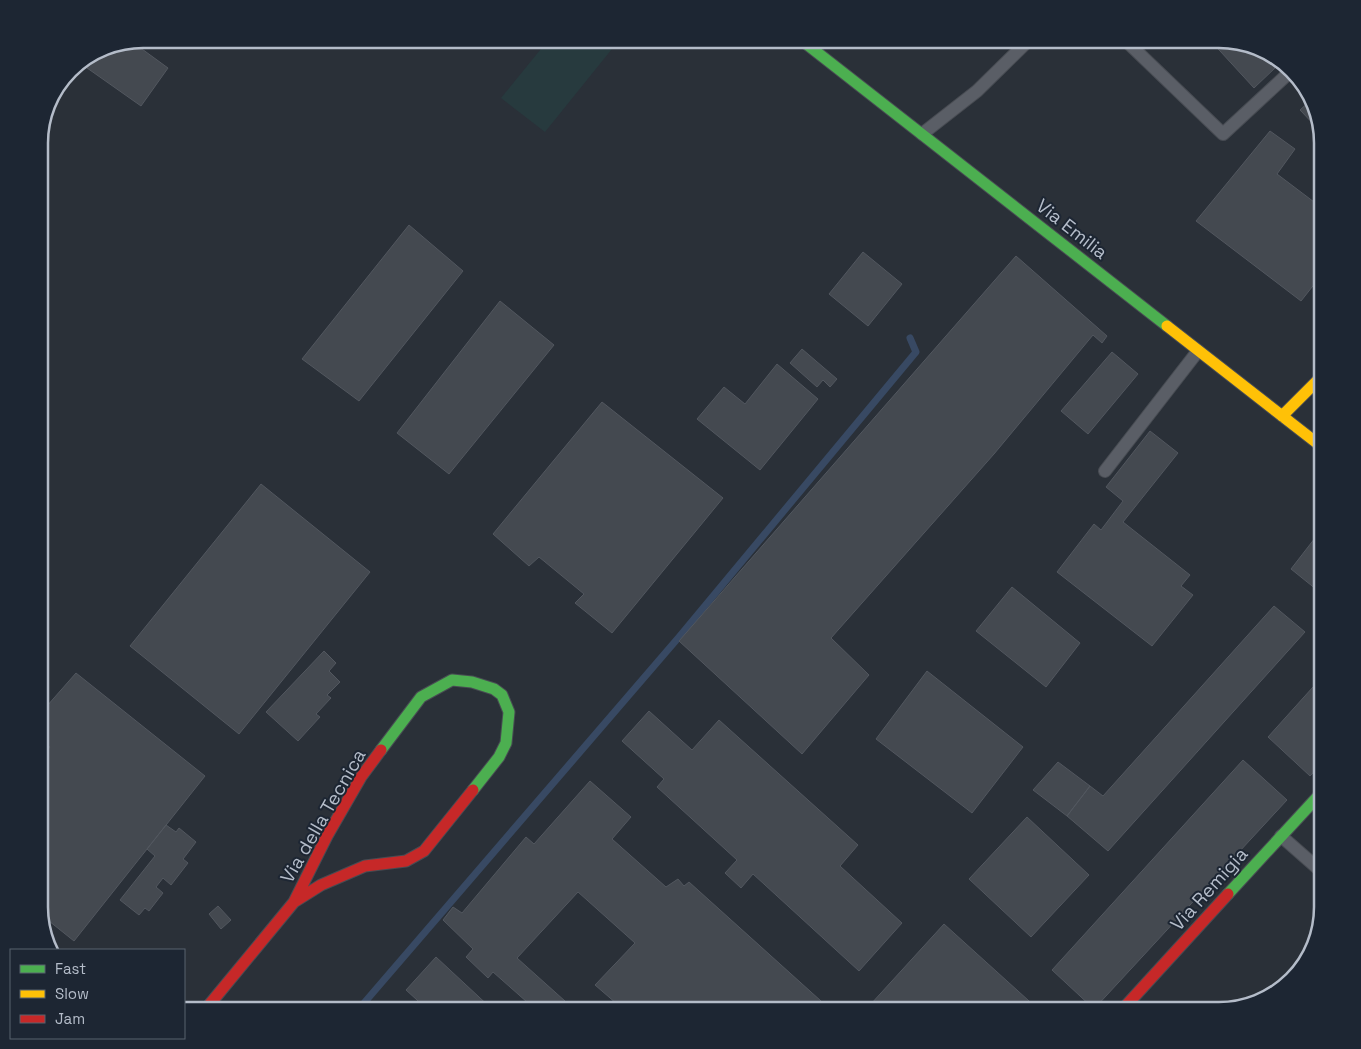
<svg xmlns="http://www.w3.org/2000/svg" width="1361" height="1049" viewBox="0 0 1361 1049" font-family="'Space Grotesk',sans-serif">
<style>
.green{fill:#273a3e}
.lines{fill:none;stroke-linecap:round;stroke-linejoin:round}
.stream{stroke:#384963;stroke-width:7}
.building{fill:#444950;stroke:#52575f}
.lane-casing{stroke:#484c53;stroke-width:14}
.fast-casing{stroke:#484c53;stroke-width:13}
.slow-casing{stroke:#484c53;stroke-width:13}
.jam-casing{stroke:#484c53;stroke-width:13}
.lane{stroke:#5a5e66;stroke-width:12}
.fast{stroke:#4caf50;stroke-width:11}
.slow{stroke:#ffc107;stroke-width:11}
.jam{stroke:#c62828;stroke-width:11}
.labels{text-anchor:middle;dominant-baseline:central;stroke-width:4;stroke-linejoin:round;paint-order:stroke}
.street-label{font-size:19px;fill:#b4bcc9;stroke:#1d2633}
.rim{fill:none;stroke:#b4bcc9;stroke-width:2.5}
</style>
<rect width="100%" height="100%" fill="#2a3038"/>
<path class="green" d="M549 39H620L545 132 501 98Z"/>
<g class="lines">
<path class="stream" d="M358 1010 679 637 916 352 910 338"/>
</g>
<path class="building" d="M1209 39H1218L1277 59 1272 64 1275 68 1254 88Z
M131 41 168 68 141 106 80 63 103 47Z
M1299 82 1312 97 1319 130 1300 110 1311 100 1297 85Z
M1270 131 1295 149 1277 174 1322 208V269L1318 275 1320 277 1301 301 1196 221Z
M409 225 463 271 359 401 302 359Z
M863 252 902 284 868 326 829 294Z
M1016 256 1107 336 1102 343 1093 335 994 454 831 638 869 675 802 754 679 641Z
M500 301 554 345 449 474 397 433Z
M802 349 837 379 830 387 823 380 817 387 790 363Z
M1112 352 1138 374 1088 434 1061 411Z
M777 364 818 399 760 470 697 419 724 387 745 404Z
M602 402 723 498 612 633 575 603 584 594 539 557 529 566 493 534Z
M1150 431 1178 453 1123 522 1190 575 1181 586 1193 595 1152 646 1057 572 1094 524 1101 530 1123 501 1106 487Z
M261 484 370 572 239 734 130 646Z
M1322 529V594L1291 569Z
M1012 587 1080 643 1046 687 976 631Z
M1274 606 1305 632 1108 851 1067 816 1090 786 1103 796Z
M324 651 336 663 329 671 340 682 327 695 331 698 316 714 320 717 298 741 266 712Z
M927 671 1023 747 972 813 876 739Z
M76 673 205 776 74 941 39 913V761L50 747 39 739V715Z
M1322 677V763L1310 776 1268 737Z
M649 711 692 750 719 720 858 845 840 866 902 923 859 971 753 874 741 888 725 873 737 860 657 787 664 779 622 741Z
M1243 760 1287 800 1094 1009 1052 970Z
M1058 762 1090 786 1067 816 1033 790Z
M590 781 631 817 612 839 666 887 678 879 684 886 689 882 831 1010H624L595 985 635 943 578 892 517 958 575 1010H536L493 972 488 978 466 957 473 949 443 920 453 907 462 913 526 837 534 844Z
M1027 817 1089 875 1031 937 969 879Z
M166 825 176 832 179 828 196 842 183 859 188 863 171 885 163 878 156 887 163 893 149 911 145 908 139 915 120 900 155 856 147 849Z
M218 906 231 920 221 929 209 914Z
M944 924 1039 1010H876L870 1005Z
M436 957 493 1010H428L406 990Z"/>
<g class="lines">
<g class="lane-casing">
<path id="lane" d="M1124 39 1223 134 1291 71
M922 134 977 91 1030 39
M1105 471 1198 351
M1281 836 1322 872"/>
</g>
<g class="fast-casing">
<path id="fast" d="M800 39 1167 326
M381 750 421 697 452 680 472 682 494 689 502 695 509 712 506 743 499 757 473 790
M1228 894 1322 792"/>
</g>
<g class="slow-casing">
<path id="slow" d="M1167 326 1322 447
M1282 416 1322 376"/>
</g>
<g class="jam-casing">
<path id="jam" d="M294 902 321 885 365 866 406 861 424 851 473 790
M205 1010 294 902 327 836 361 777 381 750
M1122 1010 1228 894"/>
</g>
<use href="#lane" class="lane"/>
<use href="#fast" class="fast"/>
<use href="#slow" class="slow"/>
<use href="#jam" class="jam"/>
</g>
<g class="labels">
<g class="street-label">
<text transform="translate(1072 229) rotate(38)">Via Emilia</text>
<text transform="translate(323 816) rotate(-60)">Via della Tecnica</text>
<text transform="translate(1209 889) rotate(-48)">Via Remigia</text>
</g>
</g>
<path d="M0 0H1361V1049H0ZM143 48H1219A95 95 0 0 1 1314 143V907A95 95 0 0 1 1219 1002H143A95 95 0 0 1 48 907V143A95 95 0 0 1 143 48Z" fill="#1d2633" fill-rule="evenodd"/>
<path class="rim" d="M143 48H1219A95 95 0 0 1 1314 143V907A95 95 0 0 1 1219 1002H143A95 95 0 0 1 48 907V143A95 95 0 0 1 143 48Z"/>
<rect x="10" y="949" width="175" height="90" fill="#1d2633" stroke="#59626f"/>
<rect x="20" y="965" width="25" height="8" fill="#4caf50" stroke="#59626f"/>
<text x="55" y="974" font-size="15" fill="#b4bcc9">Fast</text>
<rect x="20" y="990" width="25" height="8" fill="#ffc107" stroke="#59626f"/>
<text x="55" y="999" font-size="15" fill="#b4bcc9">Slow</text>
<rect x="20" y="1015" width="25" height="8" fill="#c62828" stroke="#59626f"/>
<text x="55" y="1024" font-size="15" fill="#b4bcc9">Jam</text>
</svg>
